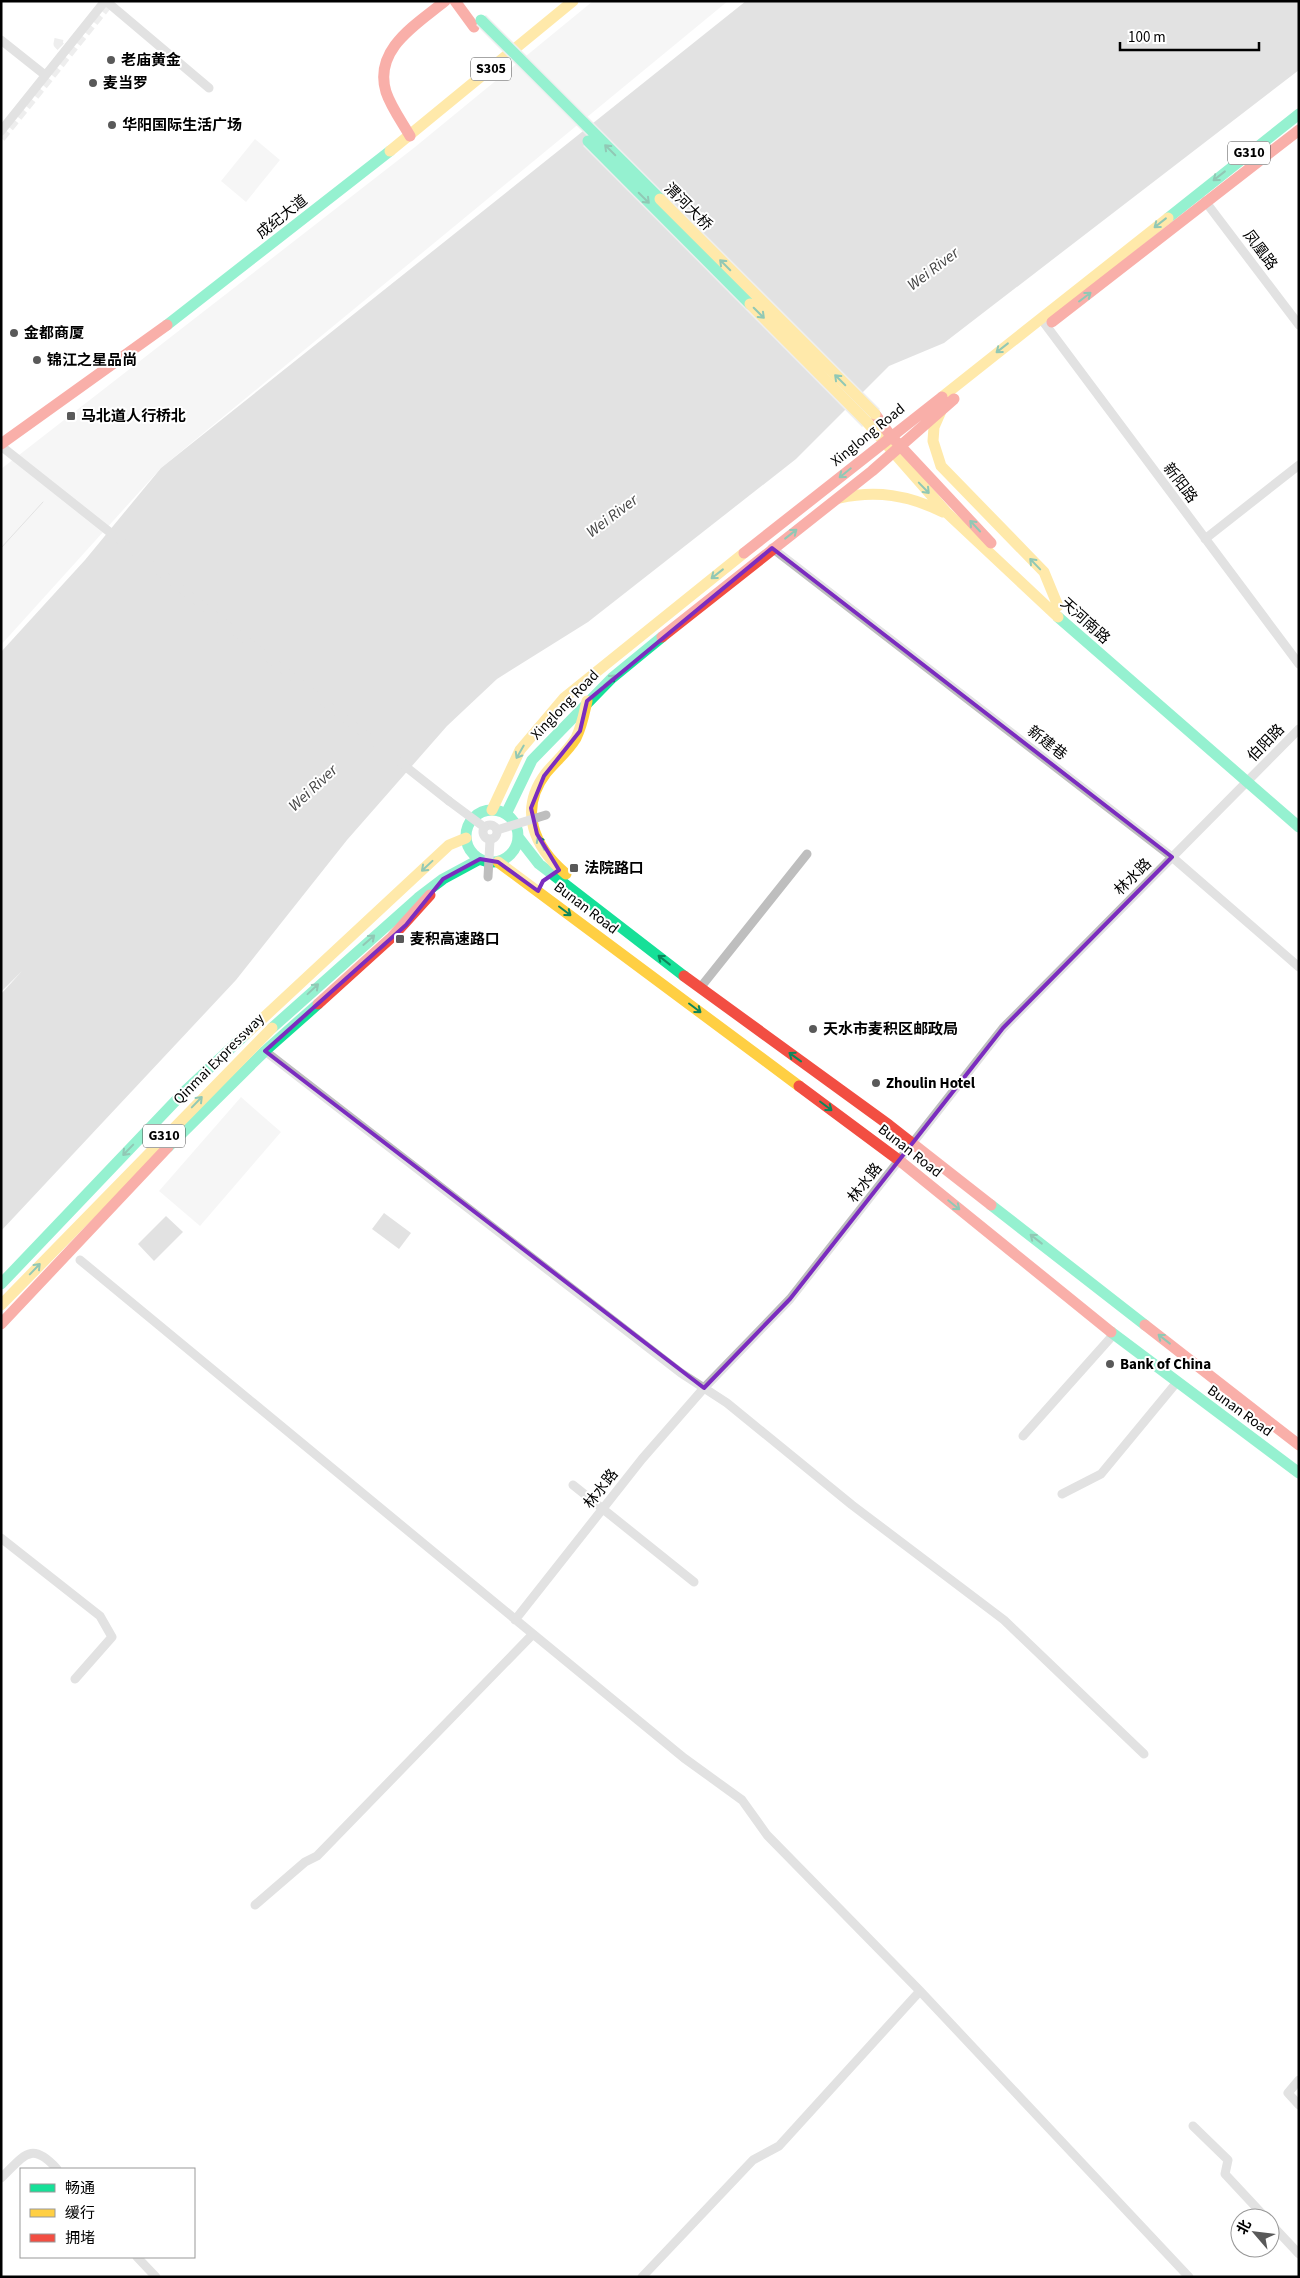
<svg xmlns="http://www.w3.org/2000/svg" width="1300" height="2278" viewBox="0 0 1300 2278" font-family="'Source Sans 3','Noto Sans SC',sans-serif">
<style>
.green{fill:#ececec}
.water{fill:#bfbfbf}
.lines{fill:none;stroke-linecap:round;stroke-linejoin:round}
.street-tunnel{stroke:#d9d9d9;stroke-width:9;stroke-dasharray:9 4.5;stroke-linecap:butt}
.street{stroke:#bebebe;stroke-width:9}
.fast{stroke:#16e098;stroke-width:11}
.slow{stroke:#ffcf43;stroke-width:11}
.jam{stroke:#f24e42;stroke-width:11}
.tram{stroke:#bebebe;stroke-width:1}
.fast-bridge-casing{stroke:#dbdbdb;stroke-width:14;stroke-linecap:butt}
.slow-bridge-casing{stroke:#dbdbdb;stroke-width:14;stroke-linecap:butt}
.street-bridge{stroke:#bebebe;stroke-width:9}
.fast-bridge{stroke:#16e098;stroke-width:11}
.slow-bridge{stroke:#ffcf43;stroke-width:11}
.oneway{stroke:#0d865b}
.marked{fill:none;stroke:#7b2cbf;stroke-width:4;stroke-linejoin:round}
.poi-dot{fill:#595959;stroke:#fff;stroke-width:2}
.labels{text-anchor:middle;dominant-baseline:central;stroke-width:4;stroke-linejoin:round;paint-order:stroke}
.shield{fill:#fff;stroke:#4c4c4c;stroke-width:1}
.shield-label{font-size:14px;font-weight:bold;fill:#000}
.poi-label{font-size:15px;font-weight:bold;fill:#000;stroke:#fff;text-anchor:start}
.street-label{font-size:15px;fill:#000;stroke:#fff}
.water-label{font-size:16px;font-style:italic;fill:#444;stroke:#fff}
</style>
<rect width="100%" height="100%" fill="#fff"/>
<path class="green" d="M593 1H728L161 468 1 645V469L415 147Z
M255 139 280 160 246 202 221 181Z
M241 1097 281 1132 200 1226 159 1191Z"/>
<path class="water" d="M746 1H1299V70L944 343 889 366 796 459 588 622 497 679 447 726 347 840 236 980 1 1231V994L22 971 1 992V652L85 560 161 468Z
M384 1213 411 1233 399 1249 372 1229Z
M166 1216 183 1232 154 1261 138 1244Z"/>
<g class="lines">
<path class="street-tunnel" d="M59 39 58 44 68 54
M1 138 111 1"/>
<path class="street" d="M106 1 209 88
M1 40 45 75
M1 131 105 1
M1205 201 1299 325
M1042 320 1299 664
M1 446 449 801
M1205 539 1299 465
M772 548 1172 857 1299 967
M483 832a7 7 0 1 1 14 0a7 7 0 1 1-14 0Z
M700 988 807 854
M265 1051 681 1373 727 1403 852 1505 1004 1620 1144 1754
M80 1260 533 1634 684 1758 742 1800 767 1835 920 1991 1189 2277
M1023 1436 1114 1334
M573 1485 694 1582
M1062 1494 1101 1474 1177 1382
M1 1538 100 1616 112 1637 75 1679
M515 1620 642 1459 704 1388 790 1299 1003 1028 1299 729
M255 1905 305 1862 317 1856 533 1634
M1299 2080 1288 2093 1299 2105
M1193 2126 1228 2160 1225 2174 1266 2218
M1 2178C24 2156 31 2140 57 2169
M1270 2223 1299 2254
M137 2257 156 2277
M642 2277 753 2160 779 2146 920 1991"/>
<path class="fast" d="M1168 218 1299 114
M167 325 390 151
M1058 617 1299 827
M466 836a26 26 0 1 1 52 0a26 26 0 1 1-52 0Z
M506 814 532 760 612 678 662 637
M518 837 539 864 684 976
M272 1028 418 898 443 879 480 859
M168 1147 265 1051 318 1004
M991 1205 1145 1325
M1 1284 185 1091 246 1034
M1111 1332 1299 1473"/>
<path class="slow" d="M390 151 573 1
M942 397 1168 218
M941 411 934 427 933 441 941 466 1044 572 1058 606
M867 422 946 512 1058 617
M839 498C877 490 908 495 943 512
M492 810 520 750 564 698 744 553
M498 862 799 1086
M566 874C534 847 518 810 546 773 556 761 568 751 576 738 582 726 584 714 587 701
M246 1034 449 845 466 838
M1 1305 272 1028"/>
<path class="jam" d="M455 1 474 27
M410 136C402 122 391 107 386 92 373 49 417 24 445 1
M1052 322 1299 130
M875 414 890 435 991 543
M1 444 167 325
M744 553 942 397
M662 637 872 471 954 399
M684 976 889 1125 991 1205
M318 1004 392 937 430 895
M799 1086 900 1161 1111 1332
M1 1324 168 1147
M1145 1325 1299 1445"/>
<path class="tram" d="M1 548 43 502"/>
<g class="fast-bridge-casing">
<path id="fast-bridge" d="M481 20 660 199
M588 141 750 304"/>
</g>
<g class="slow-bridge-casing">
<path id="slow-bridge" d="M660 199 875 414
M750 304 867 422"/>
</g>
<path class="street-bridge" d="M449 801 484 827
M497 830 546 815
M488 877 490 840"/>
<use href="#fast-bridge" class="fast-bridge"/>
<use href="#slow-bridge" class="slow-bridge"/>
</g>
<defs><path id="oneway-shaft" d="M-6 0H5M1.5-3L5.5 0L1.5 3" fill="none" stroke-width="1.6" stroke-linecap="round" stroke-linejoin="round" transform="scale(1.25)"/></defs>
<g class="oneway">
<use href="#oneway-shaft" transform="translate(610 150) rotate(-135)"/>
<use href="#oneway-shaft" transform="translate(1219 176) rotate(142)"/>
<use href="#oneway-shaft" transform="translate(644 198) rotate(45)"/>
<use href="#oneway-shaft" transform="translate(1160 223) rotate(142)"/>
<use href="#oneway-shaft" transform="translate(725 265) rotate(-135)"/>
<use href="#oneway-shaft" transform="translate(1085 297) rotate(-37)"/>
<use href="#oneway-shaft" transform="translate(759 313) rotate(45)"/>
<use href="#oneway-shaft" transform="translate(1002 348) rotate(142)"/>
<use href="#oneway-shaft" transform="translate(840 380) rotate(-135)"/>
<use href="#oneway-shaft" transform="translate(845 473) rotate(141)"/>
<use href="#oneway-shaft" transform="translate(924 488) rotate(46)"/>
<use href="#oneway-shaft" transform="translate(975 526) rotate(-133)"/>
<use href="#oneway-shaft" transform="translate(791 534) rotate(-38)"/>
<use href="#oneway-shaft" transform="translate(1035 564) rotate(-134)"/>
<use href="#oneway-shaft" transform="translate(717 574) rotate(142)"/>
<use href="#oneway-shaft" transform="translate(610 680) rotate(-42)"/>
<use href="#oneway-shaft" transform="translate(520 752) rotate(120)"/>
<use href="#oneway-shaft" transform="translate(541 843) rotate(-117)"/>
<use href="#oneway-shaft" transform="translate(427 866) rotate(137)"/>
<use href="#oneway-shaft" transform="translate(565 911) rotate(37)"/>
<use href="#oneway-shaft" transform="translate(369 940) rotate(-41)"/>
<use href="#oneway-shaft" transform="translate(664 960) rotate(-142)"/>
<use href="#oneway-shaft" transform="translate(313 989) rotate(-43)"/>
<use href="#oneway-shaft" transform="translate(695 1008) rotate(37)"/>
<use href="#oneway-shaft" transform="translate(795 1057) rotate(-144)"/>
<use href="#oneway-shaft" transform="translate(197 1102) rotate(-46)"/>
<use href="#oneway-shaft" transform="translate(826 1106) rotate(37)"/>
<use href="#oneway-shaft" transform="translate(128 1150) rotate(134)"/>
<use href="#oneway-shaft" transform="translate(954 1205) rotate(39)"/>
<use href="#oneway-shaft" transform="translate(1036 1239) rotate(-142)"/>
<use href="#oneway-shaft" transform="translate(35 1269) rotate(-46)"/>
<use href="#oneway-shaft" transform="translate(1164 1339) rotate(-142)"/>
</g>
<path d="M0 0H1300V2278H0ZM772 548 1172 857 1003 1028 790 1299 704 1388 265 1051 406 925 443 879 480 859 498 862 538 891 543 881 559 870 537 834 531 808 544 776 580 731 587 701Z" fill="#fff" fill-opacity=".55" fill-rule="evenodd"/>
<path class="marked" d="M772 548 1172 857 1003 1028 790 1299 704 1388 265 1051 406 925 443 879 480 859 498 862 538 891 543 881 559 870 537 834 531 808 544 776 580 731 587 701Z"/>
<g class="poi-dot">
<circle cx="111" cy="60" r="5"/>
<circle cx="93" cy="83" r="5"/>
<circle cx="112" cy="125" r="5"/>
<circle cx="14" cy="333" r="5"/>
<circle cx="37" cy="360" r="5"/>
<rect x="66" y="411" width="10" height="10" rx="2.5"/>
<rect x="569" y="863" width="10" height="10" rx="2.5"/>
<rect x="395" y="934" width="10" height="10" rx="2.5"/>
<circle cx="813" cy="1029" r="5"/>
<circle cx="876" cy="1083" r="5"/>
<circle cx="1110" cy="1364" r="5"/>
</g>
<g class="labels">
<g class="shield">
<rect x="471" y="57.5" width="40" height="23" rx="4"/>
<rect x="1228" y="141.5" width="42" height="23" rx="4"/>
<rect x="143" y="1124.5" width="42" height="23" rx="4"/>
</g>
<g class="shield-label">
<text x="491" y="69">S305</text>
<text x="1249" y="153">G310</text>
<text x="164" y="1136">G310</text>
</g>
<g class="poi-label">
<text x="121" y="60">老庙黄金</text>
<text x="103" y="83">麦当罗</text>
<text x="122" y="125">华阳国际生活广场</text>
<text x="24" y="333">金都商厦</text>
<text x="47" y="360">锦江之星品尚</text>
<text x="81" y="416">马北道人行桥北</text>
<text x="584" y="868">法院路口</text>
<text x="410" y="939">麦积高速路口</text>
<text x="823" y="1029">天水市麦积区邮政局</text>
<text x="886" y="1083">Zhoulin Hotel</text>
<text x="1120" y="1364">Bank of China</text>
</g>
<g class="street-label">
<text transform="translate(688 207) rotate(45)">渭河大桥</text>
<text transform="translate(282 217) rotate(-38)">成纪大道</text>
<text transform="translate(1260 250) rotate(53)">凤凰路</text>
<text transform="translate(868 435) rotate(-39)">Xinglong Road</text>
<text transform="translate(1180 483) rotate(53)">新阳路</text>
<text transform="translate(1085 621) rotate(42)">天河南路</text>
<text transform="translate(565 705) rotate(-46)">Xinglong Road</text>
<text transform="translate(1047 743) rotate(38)">新建巷</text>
<text transform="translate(1266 743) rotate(-46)">伯阳路</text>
<text transform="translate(1133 877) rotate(-45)">林水路</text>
<text transform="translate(586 908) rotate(37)">Bunan Road</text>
<text transform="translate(219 1059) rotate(-45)">Qinmai Expressway</text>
<text transform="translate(910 1151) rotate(38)">Bunan Road</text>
<text transform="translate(865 1183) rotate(-52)">林水路</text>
<text transform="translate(1240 1411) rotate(36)">Bunan Road</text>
<text transform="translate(601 1489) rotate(-52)">林水路</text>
</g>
<g class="water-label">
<text transform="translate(933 269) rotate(-37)">Wei River</text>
<text transform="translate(612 516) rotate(-37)">Wei River</text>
<text transform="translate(313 788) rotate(-43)">Wei River</text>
</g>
</g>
<rect width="1300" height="2278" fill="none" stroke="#000000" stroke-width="5"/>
<rect x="20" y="2168" width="175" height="90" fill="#ffffff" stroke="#999999"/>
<rect x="30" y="2184" width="25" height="8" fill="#16e098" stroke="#999999"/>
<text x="65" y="2193" font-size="15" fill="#000000">畅通</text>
<rect x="30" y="2209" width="25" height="8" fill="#ffcf43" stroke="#999999"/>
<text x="65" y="2218" font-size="15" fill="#000000">缓行</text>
<rect x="30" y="2234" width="25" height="8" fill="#f24e42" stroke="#999999"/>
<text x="65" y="2243" font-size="15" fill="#000000">拥堵</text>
<g transform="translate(1255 2233) rotate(298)"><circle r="24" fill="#ffffff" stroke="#999999"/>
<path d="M0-4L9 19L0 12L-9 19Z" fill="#595959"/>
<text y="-8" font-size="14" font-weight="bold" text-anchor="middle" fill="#000000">北</text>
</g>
<path d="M1120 42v8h139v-8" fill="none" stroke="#000000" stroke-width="2.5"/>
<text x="1128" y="42" font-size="15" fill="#000000" stroke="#ffffff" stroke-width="4" paint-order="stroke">100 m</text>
</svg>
